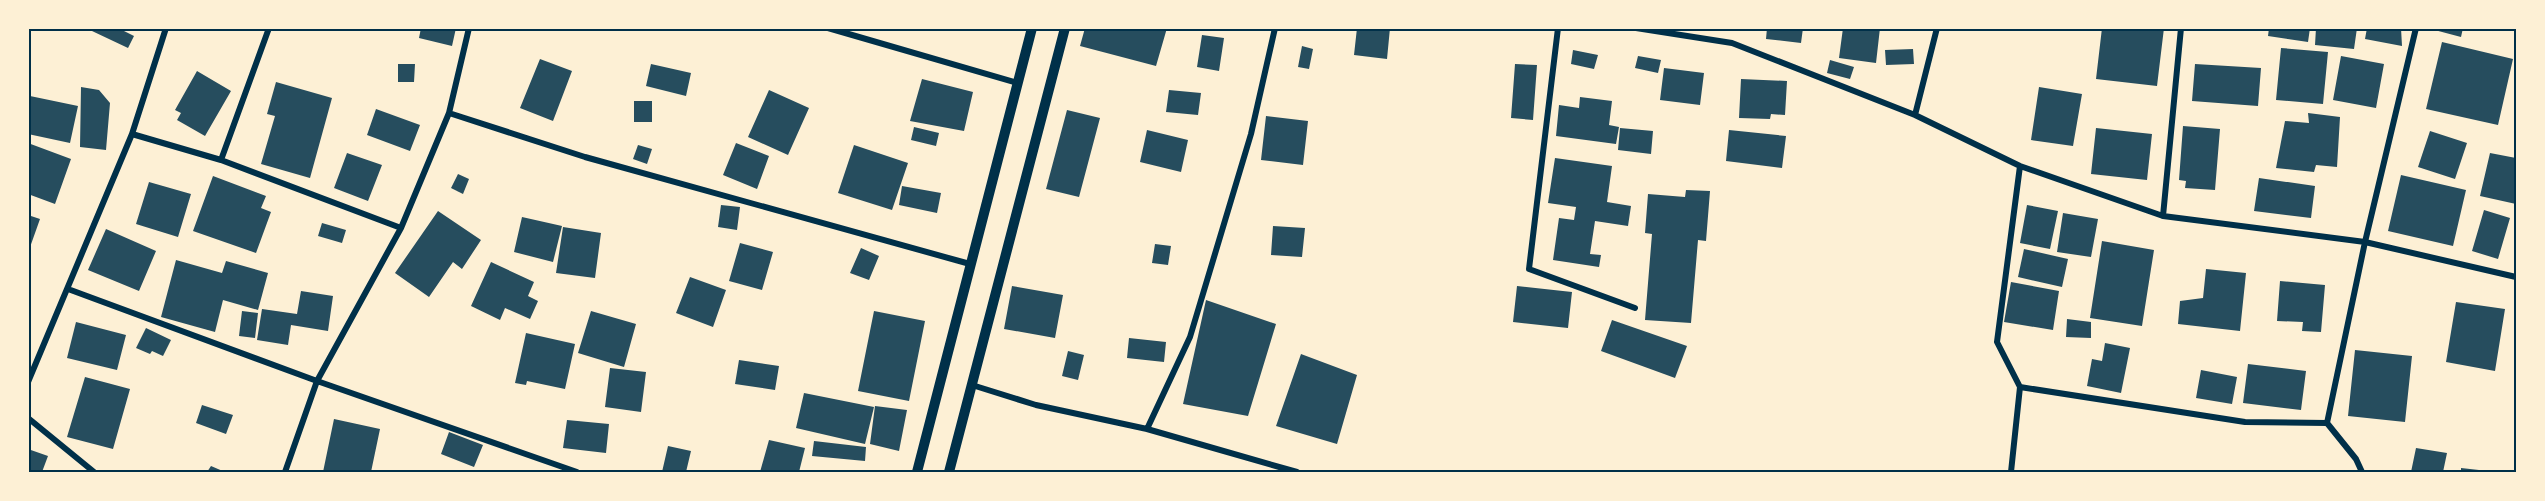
<svg xmlns="http://www.w3.org/2000/svg" width="2545" height="501" viewBox="0 0 2545 501" font-family="'Exo 2',sans-serif">
<style>
.building{fill:#264d5e}
.lines{fill:none;stroke-linecap:round;stroke-linejoin:round}
.minor{stroke:#003049;stroke-width:6}
.tertiary{stroke:#003049;stroke-width:10}
.neatline{fill:none;stroke:#003049;stroke-width:2}
</style>
<rect width="100%" height="100%" fill="#fdf0d5"/>
<path class="building" d="M93 28H118L134 36 128 48 92 31Z
M421 28H456L452 46 419 38Z
M1085 28H1167L1156 66 1080 46Z
M1357 28H1390L1387 59 1354 55Z
M1767 28H1803L1801 43 1766 39Z
M1843 28H1880L1876 63 1839 58Z
M2102 28H2164L2157 86 2096 79Z
M2269 28H2310L2308 42 2268 36Z
M2316 28H2357L2354 49 2315 45Z
M2367 28H2401L2402 46 2365 39Z
M2427 28H2463L2461 37Z
M1202 35 1224 38 1219 71 1197 67Z
M2442 42 2513 59 2498 125 2426 109Z
M1302 46 1313 49 1309 69 1298 67Z
M2281 48 2328 52 2323 104 2276 100Z
M1913 49 1914 64 1886 65 1885 50Z
M1573 50 1598 55 1594 69 1571 64Z
M1638 56 1661 60 1658 73 1635 68Z
M2341 56 2384 64 2376 108 2333 100Z
M540 59 572 71 553 121 520 108Z
M1830 60 1854 67 1850 79 1827 73Z
M398 64H415L414 82H398Z
M651 64 691 73 686 96 646 86Z
M1515 64 1537 65 1533 120 1511 118Z
M2195 64 2261 68 2258 106 2192 101Z
M1664 68 1704 73 1700 105 1660 100Z
M197 71 231 91 205 136 177 120 181 113 175 110Z
M922 79 973 92 964 131 910 121Z
M1741 79 1787 81 1785 115 1771 114 1770 119 1739 118Z
M276 82 332 98 310 178 261 164 275 116 267 114Z
M81 87 99 90 110 103 106 150 80 147Z
M2039 87 2082 94 2073 146 2031 140Z
M769 90 809 108 788 155 748 137Z
M1169 90 1201 93 1198 115 1166 112Z
M30 96 78 106 70 143 28 134Z
M1580 97 1612 101 1609 125 1619 127 1616 144 1556 136 1559 105 1579 108Z
M634 101H652V122H634Z
M376 109 420 125 410 151 367 135Z
M1067 110 1100 118 1079 197 1046 189Z
M2308 113 2340 117 2337 167 2316 165 2314 172 2276 168 2285 121 2309 123Z
M1266 116 1308 121 1303 165 1261 160Z
M2183 126 2220 129 2215 190 2185 188 2186 181 2179 180Z
M914 127 939 133 936 146 911 140Z
M1620 128 1653 131 1651 154 1618 150Z
M2096 128 2152 134 2147 180 2091 174Z
M1147 130 1188 140 1181 172 1140 162Z
M1729 130 1786 136 1782 168 1726 161Z
M2430 131 2467 143 2455 179 2418 167Z
M28 143 71 159 55 204 28 194Z
M736 143 769 156 757 189 723 175Z
M638 145 652 149 647 164 633 159Z
M854 145 908 163 892 210 838 193Z
M347 153 382 165 368 201 334 188Z
M2490 153 2516 158V204L2480 196Z
M1555 158 1612 166 1607 202 1631 206 1628 226 1595 221 1590 254 1601 255 1599 267 1553 260 1559 218 1574 220 1576 207 1548 203Z
M458 174 469 179 463 194 451 188Z
M2401 175 2466 190 2453 246 2388 231Z
M213 176 266 196 261 208 271 212 256 253 193 231Z
M2259 178 2315 186 2311 218 2254 211Z
M149 182 191 194 178 237 136 224Z
M902 186 941 193 937 213 899 205Z
M1686 190 1710 191 1706 241 1698 240 1691 323 1645 320 1652 234 1645 233 1648 194 1685 197Z
M721 205 740 207 737 230 718 227Z
M2027 205 2058 211 2050 249 2020 243Z
M2484 210 2510 218 2498 259 2472 251Z
M438 211 481 240 462 269 453 262 429 297 395 273Z
M2063 213 2098 219 2091 257 2057 252Z
M28 215 40 219 29 250H28Z
M522 217 562 226 553 262 514 252Z
M322 223 346 230 342 243 318 236Z
M1273 226 1305 228 1302 257 1271 255Z
M563 227 601 233 595 278 556 273Z
M106 229 156 251 139 291 88 270Z
M2102 241 2154 250 2142 326 2090 318Z
M740 243 773 252 762 290 729 281Z
M1155 244 1171 246 1168 265 1152 263Z
M861 248 879 256 869 280 850 273Z
M2024 249 2068 259 2062 287 2018 277Z
M176 260 222 273 226 261 268 273 258 310 223 300 215 332 161 317Z
M491 262 534 282 528 296 538 301 530 319 505 308 500 320 471 306Z
M2206 269 2246 273 2240 331 2178 324 2180 301 2203 298Z
M690 277 726 290 713 327 676 313Z
M2280 281 2325 285 2321 332 2302 331 2303 322 2277 321Z
M2011 282 2059 291 2053 330 2004 322Z
M1012 286 1063 295 1055 338 1004 329Z
M1517 286 1572 292 1568 328 1513 322Z
M301 291 333 296 328 331 291 325 288 345 257 340 262 309 297 314Z
M1206 300 1276 324 1248 416 1183 404Z
M2456 302 2505 309 2495 371 2446 362Z
M242 311 258 313 255 338 239 336Z
M591 311 636 324 624 367 578 353Z
M874 311 925 321 909 401 858 391Z
M2067 319 2091 322V338L2066 337Z
M1612 320 1687 346 1675 378 1601 351Z
M76 322 126 335 117 370 67 358Z
M146 328 171 340 163 356 152 351 150 354 136 348Z
M526 333 575 344 565 389 527 381 526 385 515 383Z
M1129 338 1166 342 1164 362 1127 358Z
M2105 343 2130 348 2121 393 2087 386 2092 359 2102 361Z
M2355 350 2412 356 2405 422 2348 416Z
M1068 351 1084 355 1078 380 1062 376Z
M1301 354 1357 375 1337 444 1276 426Z
M739 360 779 366 775 390 735 384Z
M2248 364 2306 371 2301 410 2243 403Z
M610 368 646 372 641 412 605 407Z
M2201 370 2237 377 2232 404 2196 398Z
M85 377 130 389 113 449 67 437Z
M804 393 874 407 865 444 796 428Z
M202 405 233 415 226 434 196 423Z
M875 406 907 410 899 451 870 444Z
M334 419 380 429 371 472H323Z
M567 420 609 424 606 453 563 448Z
M449 432 483 445 474 467 441 454Z
M769 440 805 448 799 472H760Z
M814 441 866 447 865 461 812 456Z
M668 446 691 451 686 472H662Z
M2416 448 2447 453 2443 472H2411Z
M28 449 48 456 42 472H28Z
M211 466 225 472H207Z
M2461 468 2488 471 2487 472H2461Z
M2219 470 2242 471V472H2218Z"/>
<g class="lines">
<path class="minor" d="M469 28 449 113 401 228 317 381 577 472
M828 28 1018 83
M1558 28 1529 269 1635 308
M1636 28 1732 43 1915 115 2020 166 2163 216 2365 242 2516 277
M449 113 585 157 970 264
M1915 115 1937 28
M132 134 221 160 401 228
M221 160 269 28
M2020 166 1997 342 2020 387
M2163 216 2181 28
M68 289 317 381 285 472
M28 382 132 134 166 28
M972 385 1036 405 1147 429 1190 337 1251 134 1275 28
M28 418 94 472
M2327 423 2365 242 2416 28
M2327 423 2356 459 2362 472
M1147 429 1297 472
M2011 472 2020 387 2245 422 2327 423"/>
<path class="tertiary" d="M917 472 1032 28
M949 472 1065 28"/>
</g>
<rect width="2545" height="501" fill="none" stroke="#fdf0d5" stroke-width="60"/>
<rect x="30" y="30" width="2485" height="441" class="neatline"/>
</svg>
